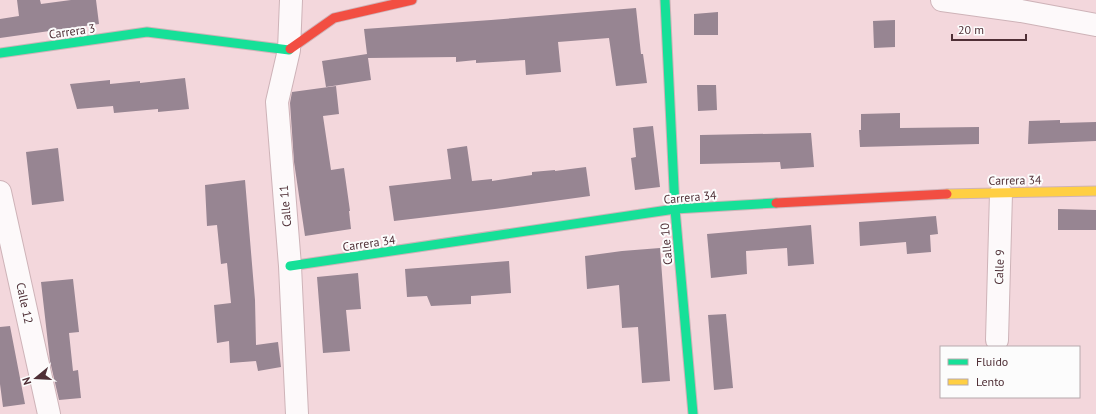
<svg xmlns="http://www.w3.org/2000/svg" width="1096" height="414" viewBox="0 0 1096 414" font-family="'PT Sans',sans-serif">
<style>
.building{fill:#978592}
.lines{fill:none;stroke-linecap:round;stroke-linejoin:round}
.street-casing{stroke:#ceb3b8;stroke-width:24}
.fast-casing{stroke:#ceb3b8;stroke-width:11}
.slow-casing{stroke:#ceb3b8;stroke-width:11}
.jam-casing{stroke:#ceb3b8;stroke-width:11}
.street{stroke:#fdf9fa;stroke-width:22}
.fast{stroke:#16e098;stroke-width:9}
.slow{stroke:#ffcf43;stroke-width:9}
.jam{stroke:#f24e42;stroke-width:9}
.labels{text-anchor:middle;dominant-baseline:central;stroke-width:4;stroke-linejoin:round;paint-order:stroke}
.street-label{font-size:12px;fill:#4f2f36;stroke:#fcfcfc}
</style>
<rect width="100%" height="100%" fill="#f3d7dc"/>
<path class="building" d="M17 0H40L41 4 71 0H96L99 24 0 38V19L19 16Z
M636 8 641 54H643L647 83 616 86 609 38 558 42 561 72 526 75 525 60 476 63V60L456 62V57L368 58 371 80 326 87 322 61 367 54 364 29 491 20Z
M718 12V35H694V14Z
M895 20V47L874 48 873 21Z
M185 78 189 109 158 112V109L114 113 113 106 77 109 70 84 110 80V84L140 81V83Z
M697 85H716L717 110 698 111Z
M336 86 339 114 323 116 331 170 344 168 350 211H349L351 229 305 236 294 162 290 103 292 92Z
M900 113V128L979 127V144L860 147 859 130H861V114Z
M1060 120V123L1096 122V141L1028 144 1029 121Z
M653 126 660 187 635 190 631 158 636 157 633 128Z
M811 133 814 167 781 169 780 162 700 164V135Z
M467 146 472 181 492 179V181L532 175V172L555 170V171L586 167 590 196 495 209 394 221 389 186 451 179 447 149Z
M58 148 64 201 32 205 26 152Z
M245 180 255 300 256 345 278 342 281 367 258 371 256 361 230 363 229 341 217 343 214 305 231 303 227 263 221 264 217 225 207 226 205 185Z
M1058 209 1096 210V230H1058Z
M936 216 938 234 930 235 931 252 907 254 906 242 860 246 859 222Z
M811 225 814 264 788 266 787 248 746 251 747 274 711 278 707 234Z
M660 248 670 381 642 383 638 327 622 328 619 285 587 289 585 256 622 251Z
M509 261 511 293 471 296V304L431 306 427 296 407 297 405 269Z
M358 273 361 309 346 310 350 351 323 353 317 277Z
M73 279 79 332 69 333 73 371 78 370 81 398 59 400 50 361 41 282Z
M726 314 733 388 714 390 708 315Z
M10 326 25 404 3 407 0 384V327Z"/>
<g class="lines">
<g class="street-casing">
<path id="street" d="M291 0 289 50 277 102 290 266 297 414
M942 0 1021 11 1096 25
M0 192 49 414
M997 340 1001 193"/>
</g>
<g class="fast-casing">
<path id="fast" d="M665 0 675 209 693 414
M0 53 147 32 289 50 290 49
M290 266 675 209 776 203"/>
</g>
<g class="slow-casing">
<path id="slow" d="M947 194 1096 191"/>
</g>
<g class="jam-casing">
<path id="jam" d="M290 49 334 18 412 0
M776 203 947 194"/>
</g>
<use href="#street" class="street"/>
<use href="#fast" class="fast"/>
<use href="#slow" class="slow"/>
<use href="#jam" class="jam"/>
</g>
<g class="labels">
<g class="street-label">
<text transform="translate(72 31) rotate(-8)">Carrera 3</text>
<text transform="translate(1015 180) rotate(-1)">Carrera 34</text>
<text transform="translate(690 197) rotate(-5)">Carrera 34</text>
<text transform="translate(285 206) rotate(-95)">Calle 11</text>
<text transform="translate(369 243) rotate(-8)">Carrera 34</text>
<text transform="translate(666 244) rotate(-95)">Calle 10</text>
<text transform="translate(999 267) rotate(-88)">Calle 9</text>
<text transform="translate(25 303) rotate(78)">Calle 12</text>
</g>
</g>
<rect x="940" y="346" width="140" height="52" fill="#fcfcfc" stroke="#b7aaad"/>
<rect x="948" y="359" width="20" height="6" fill="#16e098" stroke="#b7aaad"/>
<text x="976" y="366" font-size="12" fill="#4f2f36">Fluido</text>
<rect x="948" y="379" width="20" height="6" fill="#ffcf43" stroke="#b7aaad"/>
<text x="976" y="386" font-size="12" fill="#4f2f36">Lento</text>
<g transform="translate(36 378) rotate(252)" stroke="#fcfcfc" stroke-width="3" paint-order="stroke">
<path d="M0-3L7 15L0 10L-7 15Z" fill="#4f2f36"/>
<text y="-6" font-size="11" font-weight="bold" text-anchor="middle" fill="#4f2f36">N</text>
</g>
<path d="M952 34v6h74v-6" fill="none" stroke="#4f2f36" stroke-width="2"/>
<text x="958" y="34" font-size="12" fill="#4f2f36" stroke="#fcfcfc" stroke-width="3" paint-order="stroke">20 m</text>
</svg>
